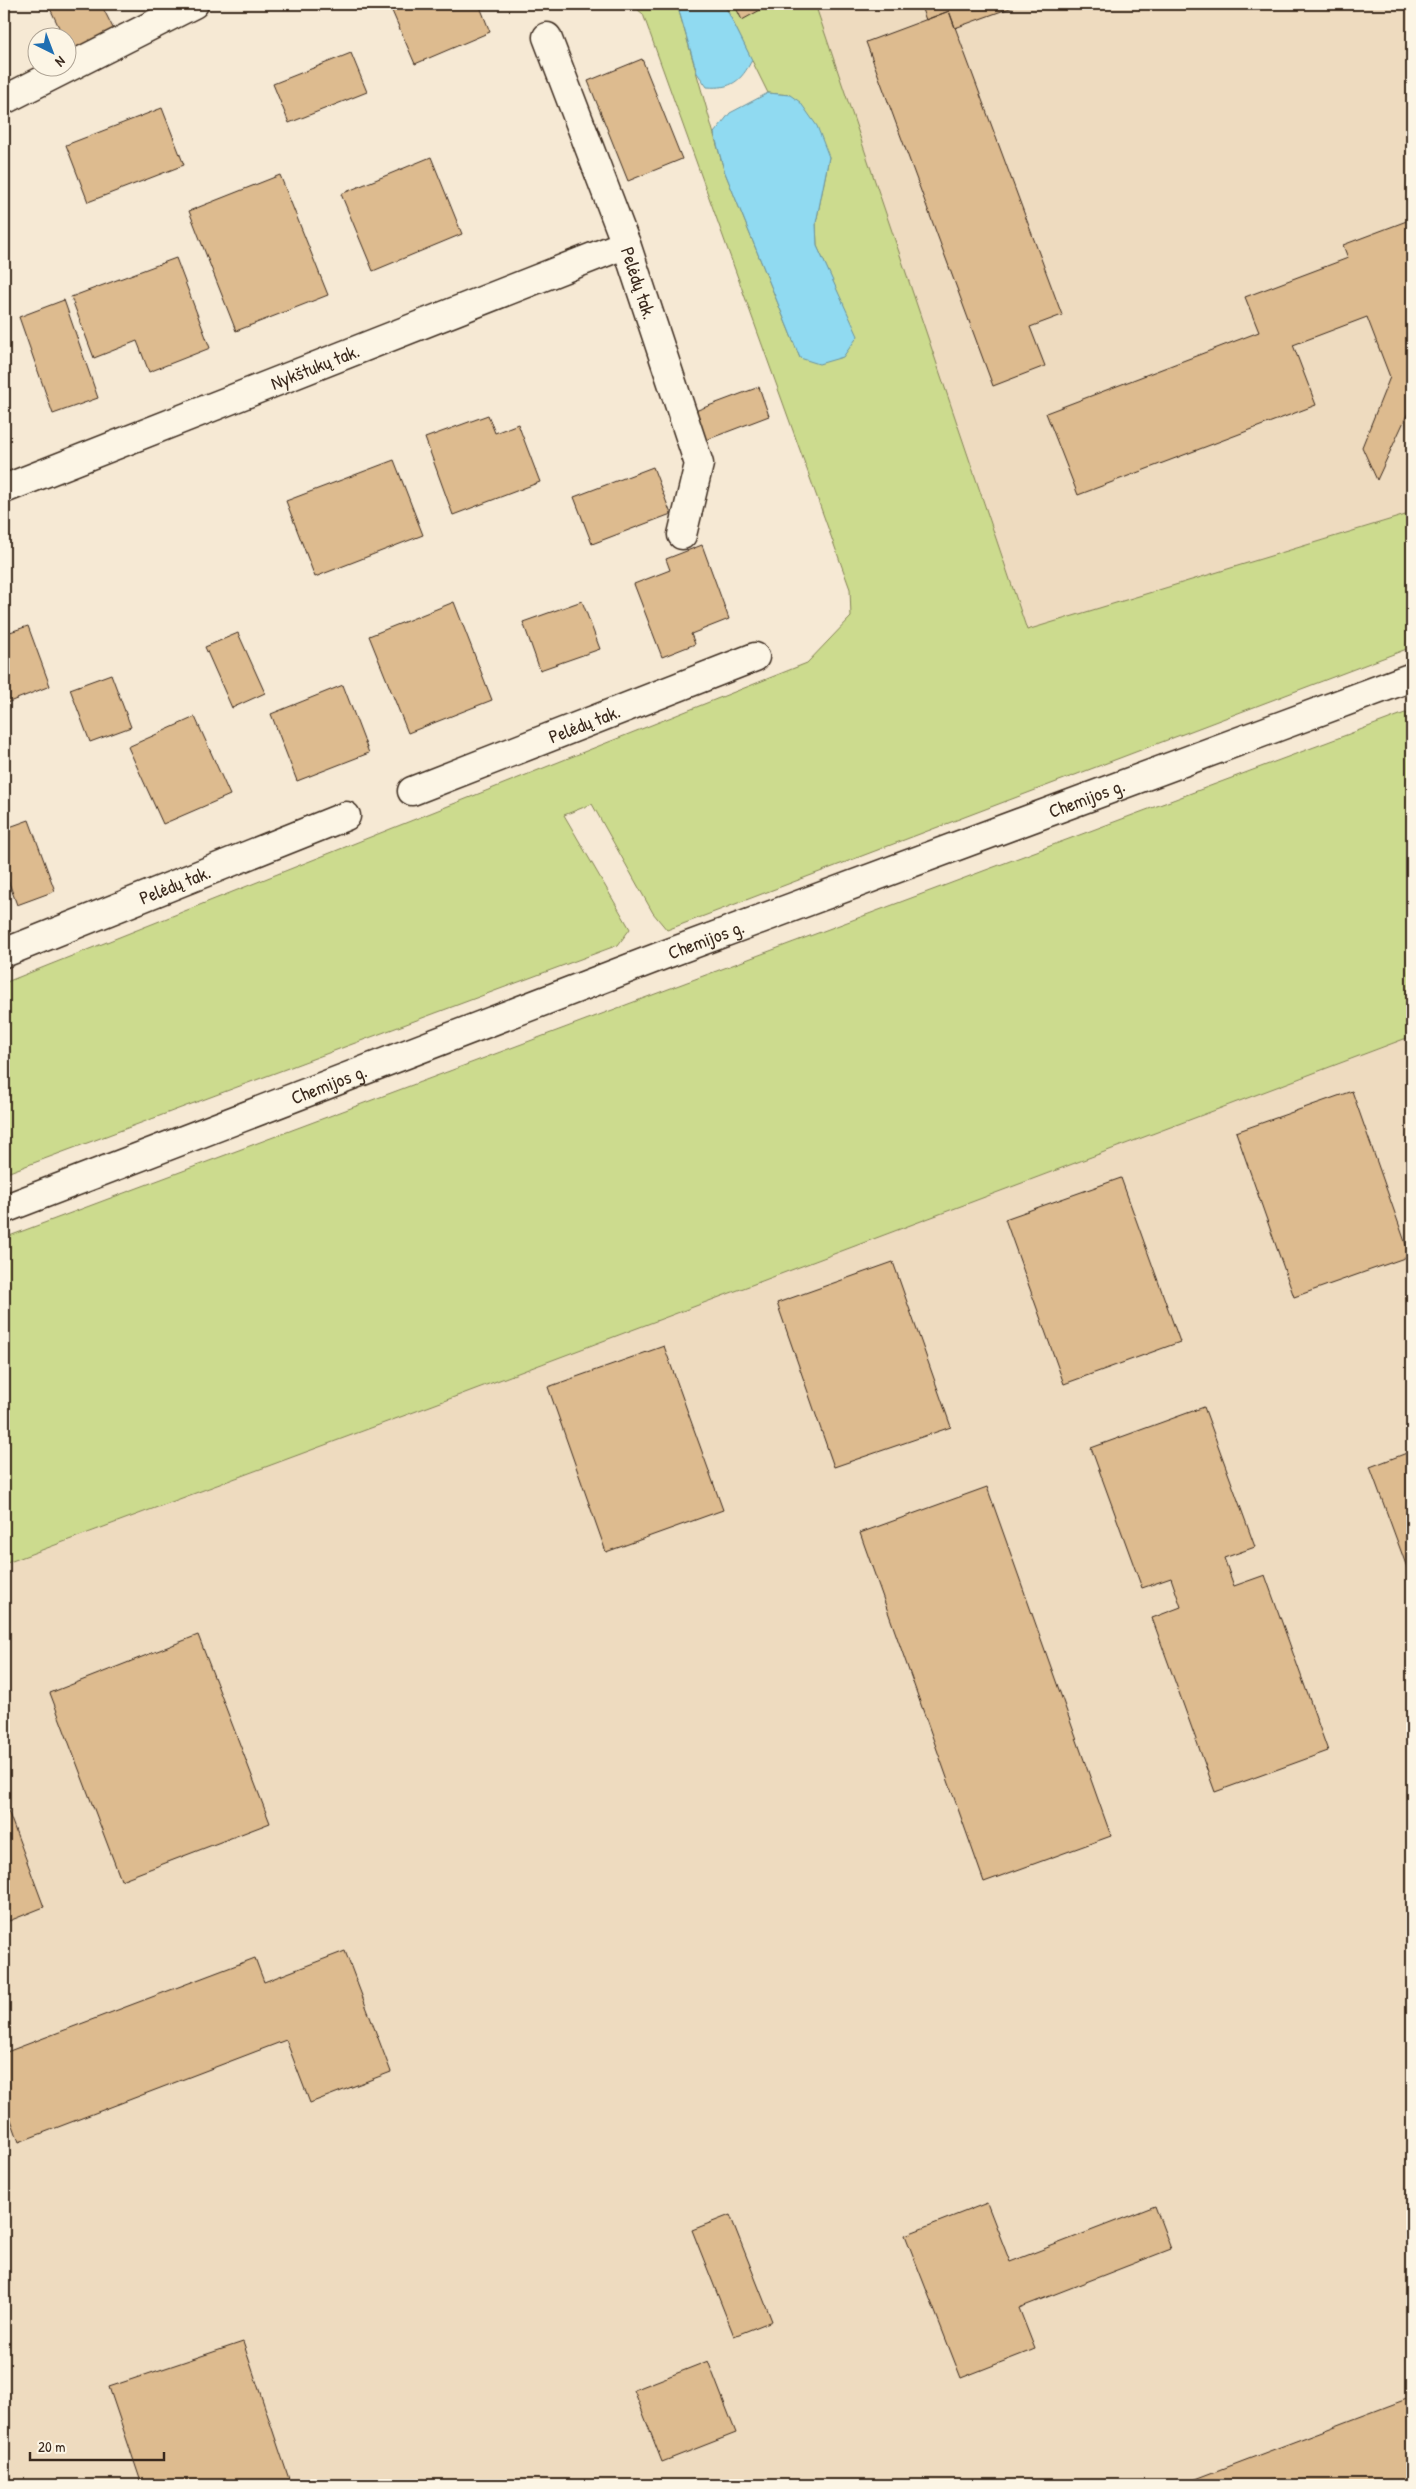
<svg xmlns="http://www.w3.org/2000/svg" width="1416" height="2489" viewBox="0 0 1416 2489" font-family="'Patrick Hand',sans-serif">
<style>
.built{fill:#eedbbf}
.green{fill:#ccdb8e;stroke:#848256}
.water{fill:#90daf1;stroke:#6e949d}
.building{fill:#ddbb8f;stroke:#3b2a1e}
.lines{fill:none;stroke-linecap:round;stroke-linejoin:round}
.pedestrian-casing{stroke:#3b2a1e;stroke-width:31}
.minor-casing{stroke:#3b2a1e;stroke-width:31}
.secondary-casing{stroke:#3b2a1e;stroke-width:31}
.pedestrian{stroke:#fcf5e5;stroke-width:28}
.minor{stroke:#fcf5e5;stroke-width:28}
.secondary{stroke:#fcf5e5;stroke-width:28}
.labels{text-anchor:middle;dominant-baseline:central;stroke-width:4;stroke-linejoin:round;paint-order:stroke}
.street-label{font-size:19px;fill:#3b2a1e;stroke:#fcf5e5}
</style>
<rect width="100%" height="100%" fill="#f6e9d4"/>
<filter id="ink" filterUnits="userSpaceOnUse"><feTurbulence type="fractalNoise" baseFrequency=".02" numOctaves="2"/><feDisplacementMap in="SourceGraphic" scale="10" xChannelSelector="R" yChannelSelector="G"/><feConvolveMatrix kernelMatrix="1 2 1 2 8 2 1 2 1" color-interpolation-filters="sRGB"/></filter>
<g filter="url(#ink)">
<path class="built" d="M815 4H1412V513L1027 631Z
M1412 1036V2485H4V1564L449 1399Z"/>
<path class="green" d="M631 4H677L724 170 800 358 857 336 817 246 816 223 829 157 790 95 768 93 724 4H815L1027 630 1412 513V647L667 930 653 913 592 804 564 815 630 929 618 945 4 1174V983L807 663 851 617 850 589 643 14Z
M1405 713 1412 716V1036L449 1399 4 1564V1238Z"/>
<path class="water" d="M677 4H724L752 60C741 81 732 89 707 87L697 73Z
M768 93 790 95 800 102 817 126 829 157 816 223 817 246 858 336 843 357 819 364 800 358 724 170 714 133 730 113Z"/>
<path class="building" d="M48 4H101L114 30 71 51 68 38H64Z
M389 4H479L490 32 415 64Z
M734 4H771L742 20Z
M920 4H1021L955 28 949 11 926 20Z
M949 11 1062 315 1030 327 1045 366 993 386 866 42Z
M351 53 367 92 289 123 273 84Z
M642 59 682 159 628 181 588 81Z
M162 108 184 165 88 202 66 145Z
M431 157 462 234 373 271 341 194Z
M280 175 328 295 236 331 189 211Z
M1412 219V404L1377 480 1362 447 1390 377 1367 317 1293 345 1316 405 1078 495 1046 413 1259 332 1245 297 1348 258 1343 245Z
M176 258 210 348 149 372 137 341 94 358 71 297Z
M64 300 98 398 53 414 19 317Z
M759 387 769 416 698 443 687 414Z
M488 415 495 433 518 424 540 482 453 515 425 438Z
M394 460 423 535 315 577 286 501Z
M653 467 671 514 592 544 574 497Z
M702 545 729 619 691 634 695 644 662 657 634 584 670 570 666 559Z
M582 601 600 649 540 670 523 622Z
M454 602 492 700 408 733 369 636Z
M28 626 50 686 4 704V634Z
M238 633 265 693 232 708 205 647Z
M111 674 131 727 90 742 70 689Z
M343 685 369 753 297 781 271 714Z
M195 717 230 795 163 824 128 747Z
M29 820 55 891 17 905 4 869V829Z
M1352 1091 1410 1256 1294 1297 1236 1132Z
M1121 1178 1180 1342 1064 1384 1005 1219Z
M893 1262 951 1427 834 1467 777 1303Z
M664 1346 723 1510 606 1552 548 1387Z
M1204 1407 1255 1547 1224 1558 1234 1586 1265 1575 1328 1751 1215 1792 1152 1618 1181 1607 1171 1578 1142 1588 1091 1448Z
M1412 1451V1581L1370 1467Z
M987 1487 1111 1836 984 1882 860 1533Z
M198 1635 270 1823 121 1880 50 1693Z
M4 1800 44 1907 4 1923Z
M345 1951 391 2072 310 2103 286 2040 19 2142 4 2100V2053L255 1958 264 1982Z
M987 2203 1010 2262 1155 2206 1171 2249 1019 2308 1035 2349 961 2378 905 2235Z
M730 2215 772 2321 734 2336 692 2230Z
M243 2342 291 2485H142L109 2387Z
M708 2361 736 2433 662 2462 634 2390Z
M1412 2397V2485H1180Z"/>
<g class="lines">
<g class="pedestrian-casing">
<g id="pedestrian">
<path id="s1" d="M626 244 699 464 682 535"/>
</g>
</g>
<g class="minor-casing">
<g id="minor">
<path d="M4 100 194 4"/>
<path id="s2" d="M4 489 626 244 547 37"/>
<path id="s3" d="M412 791 755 657"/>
<path id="s4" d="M4 953 346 816"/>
</g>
</g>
<g class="secondary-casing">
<g id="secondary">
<path id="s5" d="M4 1209 661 956 1412 677"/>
</g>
</g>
<use href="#pedestrian" class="pedestrian"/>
<use href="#minor" class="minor"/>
<use href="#secondary" class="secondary"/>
</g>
</g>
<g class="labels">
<g class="street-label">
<text stroke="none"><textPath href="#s1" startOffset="41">Pelėdų tak.</textPath></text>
<text stroke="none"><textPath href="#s2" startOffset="334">Nykštukų tak.</textPath></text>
<text stroke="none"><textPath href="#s3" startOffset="185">Pelėdų tak.</textPath></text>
<text stroke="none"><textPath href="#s5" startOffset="1158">Chemijos g.</textPath></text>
<text stroke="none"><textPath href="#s4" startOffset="184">Pelėdų tak.</textPath></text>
<text stroke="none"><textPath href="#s5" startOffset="752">Chemijos g.</textPath></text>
<text stroke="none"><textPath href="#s5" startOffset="348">Chemijos g.</textPath></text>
</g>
</g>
<rect width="1416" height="2489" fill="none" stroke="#fcf5e5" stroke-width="20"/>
<rect x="10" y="10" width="1396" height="2469" fill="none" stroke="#3b2a1e" stroke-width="2" filter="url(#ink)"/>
<g transform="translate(52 52) rotate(138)"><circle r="24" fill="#fcf5e5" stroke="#afa495"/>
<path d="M0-4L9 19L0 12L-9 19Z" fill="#1f6fb2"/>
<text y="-8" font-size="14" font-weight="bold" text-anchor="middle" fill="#3b2a1e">N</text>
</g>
<path d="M30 2452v8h134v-8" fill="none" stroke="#3b2a1e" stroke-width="2.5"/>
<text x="38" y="2452" font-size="15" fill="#3b2a1e" stroke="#fcf5e5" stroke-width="4" paint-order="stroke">20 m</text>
</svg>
